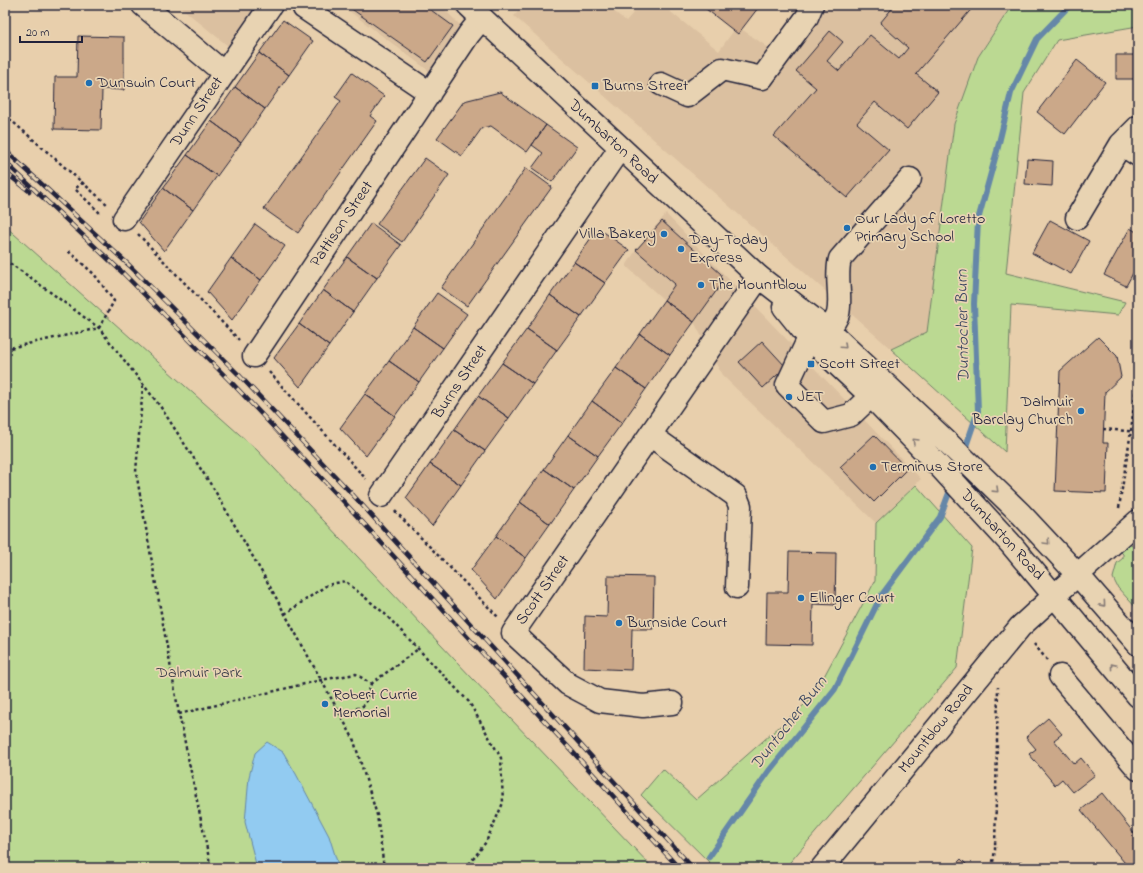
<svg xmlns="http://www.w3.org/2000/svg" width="1143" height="873" viewBox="0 0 1143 873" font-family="'Indie Flower',sans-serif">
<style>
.built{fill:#dbc0a0}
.green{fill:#bbd992;stroke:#6e7e66}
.water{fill:#92cbf1;stroke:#6587a8}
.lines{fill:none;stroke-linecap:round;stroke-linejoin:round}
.stream{stroke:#6587a8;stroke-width:6}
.building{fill:#cba889;stroke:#22223b}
.minor-casing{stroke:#22223b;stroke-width:25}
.major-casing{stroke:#22223b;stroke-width:25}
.path{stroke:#22223b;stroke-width:2.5;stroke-dasharray:3 3;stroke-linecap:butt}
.minor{stroke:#e8d3b2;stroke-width:22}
.major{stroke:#e8d3b2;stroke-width:22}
.rail-casing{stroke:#22223b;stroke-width:4.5}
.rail{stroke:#e8d3b2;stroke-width:3;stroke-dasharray:9;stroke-linecap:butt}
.oneway{stroke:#857a76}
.poi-dot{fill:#1f6fb2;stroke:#e8d3b2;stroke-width:1.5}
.labels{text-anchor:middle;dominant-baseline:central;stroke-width:3.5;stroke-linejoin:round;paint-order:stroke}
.poi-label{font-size:16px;fill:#22223b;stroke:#e8d3b2;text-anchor:start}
.street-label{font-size:16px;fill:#22223b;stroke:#e8d3b2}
.park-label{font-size:16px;fill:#393d48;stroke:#e8d3b2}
.water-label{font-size:17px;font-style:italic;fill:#38445f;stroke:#e8d3b2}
</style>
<rect width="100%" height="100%" fill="#e8cfac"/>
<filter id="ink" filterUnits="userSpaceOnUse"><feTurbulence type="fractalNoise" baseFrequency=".025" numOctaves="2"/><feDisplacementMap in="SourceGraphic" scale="8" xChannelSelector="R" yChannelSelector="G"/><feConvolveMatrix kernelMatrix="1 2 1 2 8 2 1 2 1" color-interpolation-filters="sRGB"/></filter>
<g filter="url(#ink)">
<path class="built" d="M178 5H259L228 46Z
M341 5H440L469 34 429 71Z
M524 5H606L626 21 640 5H662L719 51 737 26 769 48 799 7 814 19 825 5H1012L978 57 954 124 927 332 891 349 514 16Z
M666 214 921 479 876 523 722 375 694 322 664 300 626 266 636 250Z"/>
<path class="green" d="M1012 5H1138V26L1057 40 1024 93 1006 273 1125 302 1118 315 1011 305 1005 452 891 349 927 332 954 124 978 57Z
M5 226 257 450 489 696 653 868H5Z
M916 485 972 548 957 668 785 868H715L641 795 663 769 696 800 813 697 875 581 876 523Z
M1129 545 1138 547V610L1118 588 1113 578 1117 563 1123 558V554L1120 551Z"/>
<path class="water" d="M267 742 283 752 296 774 329 836 339 868H257L245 822 249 777 255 753Z"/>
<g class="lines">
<path class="stream" d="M964 452 978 411 974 304 978 220 997 151 1011 93 1037 39 1069 6 1073 5
M709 857 769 771 835 689 881 596 940 517 952 485"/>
</g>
<path class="building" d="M346 5H424L453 26 427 62Z
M701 5H754L758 8 738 34Z
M895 5H972L974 6 916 74 938 92 907 129 875 102 857 123 889 150 847 198 774 136 816 88 796 71 830 31 843 42 827 61 839 71 870 35 899 59 908 48 880 23Z
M283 20 313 41 289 75 259 53Z
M78 36 124 37V90L102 89 101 130 54 129 55 77H77Z
M259 53 289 75 265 109 235 87Z
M1116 55H1138V79H1116Z
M1077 60 1105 82 1065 134 1037 112Z
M352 73 384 96 370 116 377 121 298 233 264 209 341 101 335 97Z
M235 87 265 109 241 143 211 121Z
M500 92 546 125 527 152 491 126 482 128 462 156 437 138 464 101Z
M211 121 241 143 217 176 187 155Z
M546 125 577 147 552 182 532 168 543 153 532 145Z
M187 155 217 176 193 210 163 188Z
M425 158 449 175 402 242 377 224Z
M1027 159 1053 161 1052 186 1025 184Z
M526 168 552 187 467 306 441 288Z
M163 188 193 210 164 251 139 222Z
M1050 220 1089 241 1071 274 1032 253Z
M662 221 721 274 722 283 694 322 664 300 675 284 636 250Z
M371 223 401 245 377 278 347 257Z
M255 224 285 246 261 280 231 258Z
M598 228 629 250 605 283 574 262Z
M1130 228 1138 233V264L1126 286 1104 275Z
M347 257 377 278 353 312 323 290Z
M231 258 261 280 232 320 207 292Z
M574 262 605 283 581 317 550 295Z
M323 290 353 312 329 346 299 324Z
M437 293 467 314 443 348 413 327Z
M550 295 581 317 557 350 527 329Z
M664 300 694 322 670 355 640 334Z
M299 324 329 346 300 387 274 358Z
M413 327 443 348 419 382 389 361Z
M527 329 557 350 533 384 502 363Z
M640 334 670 355 646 389 616 368Z
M1098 337 1117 356 1121 377 1105 392 1103 443H1108L1106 493 1055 491 1060 371Z
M762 341 786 367 763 388 739 362Z
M389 361 419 382 395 416 365 394Z
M502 363 533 384 509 418 478 396Z
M616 368 646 389 622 423 592 401Z
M365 394 395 416 366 456 340 428Z
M478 396 509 418 485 451 454 430Z
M592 401 622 423 598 456 568 435Z
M454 430 485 451 461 485 430 464Z
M568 435 598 456 574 490 544 469Z
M874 435 907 469 874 502 840 467Z
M430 464 461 485 432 526 406 498Z
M544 469 574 490 550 524 520 502Z
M520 502 550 524 526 558 496 536Z
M496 536 526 558 497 599 471 570Z
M789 552 836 553 835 605 813 604 812 645 766 644 767 592H788Z
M608 576 654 577 653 629H632L631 670 584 668 585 616 607 617Z
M1048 718 1062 734 1054 740 1074 764 1081 758 1095 775 1073 792 1062 779 1055 785 1029 754 1036 749 1026 737Z
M1102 793 1138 838V868H1129L1081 810Z
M961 859 970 868H952Z
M1021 861 1027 868H1014Z"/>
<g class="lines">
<g class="minor-casing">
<path id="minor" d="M143 5 224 73
M304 8 430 93
M661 84 687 96 722 69 762 78 807 17 812 5
M1121 144 1138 127
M1077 218 1121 144 1138 155
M124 219 271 5
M829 331C831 326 836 320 838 314 842 296 835 277 840 259L910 179
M809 338 787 385 824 422 851 415 871 396
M254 356 469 34 482 18
M650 435 736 496 740 506 737 587
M381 496 620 148
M1060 676 1138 769
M672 703 643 706 600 701 568 684 513 633 759 277
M822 868 1020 627 1055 595 1138 521"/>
</g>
<g class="major-casing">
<path id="major" d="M468 5 759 277 829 331 948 443 1021 514 1077 574 1138 644
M784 307 809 338 871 396 942 469 1010 543 1138 696"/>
</g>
<path class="path" d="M5 115 108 205
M83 182 75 189 101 214
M138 234 239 340
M5 260 31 278 99 328 160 406 215 491 268 583 353 738 377 815 384 868
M5 349 99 328 114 301 94 274 67 250
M269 372 366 479
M143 385 136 472 179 714 211 868
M1103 429 1138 432
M1119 508 1131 431 1138 370
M395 511 499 618
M285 614 327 585 345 581 384 613 469 702 501 758 503 803 486 842 470 863 458 868
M1034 644 1047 660
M371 684 418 649
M179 714 321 680 356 674 371 684 365 705 341 715
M992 868 995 850 998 687"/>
<use href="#minor" class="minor"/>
<use href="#major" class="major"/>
<g class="rail-casing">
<path id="rail" d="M5 150 130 266 239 375 353 495 693 868
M5 162 123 273 233 384 345 503 679 868
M5 172 29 191"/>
</g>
<use href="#rail" class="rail"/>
</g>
<defs><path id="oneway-chevron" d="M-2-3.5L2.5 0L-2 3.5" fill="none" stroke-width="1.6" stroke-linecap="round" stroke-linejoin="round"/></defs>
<g class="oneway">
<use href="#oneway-chevron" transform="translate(844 346) rotate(43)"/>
<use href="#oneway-chevron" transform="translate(915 441) rotate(-134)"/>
<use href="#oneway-chevron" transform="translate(996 490) rotate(44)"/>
<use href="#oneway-chevron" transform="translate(1047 542) rotate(47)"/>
<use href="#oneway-chevron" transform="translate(1103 604) rotate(49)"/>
<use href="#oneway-chevron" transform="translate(1113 666) rotate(-129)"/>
</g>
</g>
<g class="poi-dot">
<circle cx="89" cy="83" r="4"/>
<rect x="591" y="82" width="8" height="8" rx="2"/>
<circle cx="847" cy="228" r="4"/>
<circle cx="664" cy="234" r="4"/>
<circle cx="681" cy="249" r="4"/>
<circle cx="701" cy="285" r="4"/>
<rect x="807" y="360" width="8" height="8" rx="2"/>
<circle cx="789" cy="397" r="4"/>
<circle cx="1081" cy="411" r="4"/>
<circle cx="873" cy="467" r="4"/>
<circle cx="801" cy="598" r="4"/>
<circle cx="619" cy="623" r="4"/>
<circle cx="325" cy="704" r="4"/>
</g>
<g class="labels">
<g class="poi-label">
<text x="97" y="83">Dunswin Court</text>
<text x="603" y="86">Burns Street</text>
<text x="855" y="219">Our Lady of Loretto<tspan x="855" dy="18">Primary School</tspan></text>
<text x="656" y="234" text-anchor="end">Villa Bakery</text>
<text x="689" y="240">Day-Today<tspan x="689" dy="18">Express</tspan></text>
<text x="709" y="285">The Mountblow</text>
<text x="819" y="364">Scott Street</text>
<text x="797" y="397">JET</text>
<text x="1073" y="402" text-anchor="end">Dalmuir<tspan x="1073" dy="18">Barclay Church</tspan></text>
<text x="881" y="467">Terminus Store</text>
<text x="809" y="598">Ellinger Court</text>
<text x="627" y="623">Burnside Court</text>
<text x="333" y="695">Robert Currie<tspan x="333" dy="18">Memorial</tspan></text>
</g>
<g class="street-label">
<text transform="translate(197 112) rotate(-56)">Dunn Street</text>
<text transform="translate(613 142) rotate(43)">Dumbarton Road</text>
<text transform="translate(342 224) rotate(-56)">Pattison Street</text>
<text transform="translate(460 382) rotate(-56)">Burns Street</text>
<text transform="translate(1002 535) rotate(48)">Dumbarton Road</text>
<text transform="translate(543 590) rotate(-55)">Scott Street</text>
<text transform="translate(936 729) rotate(-51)">Mountblow Road</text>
</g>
<g class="park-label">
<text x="199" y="673">Dalmuir Park</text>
</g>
<g class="water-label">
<text transform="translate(963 326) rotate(-91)">Duntocher Burn</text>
<text transform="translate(789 723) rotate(-52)">Duntocher Burn</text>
</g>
</g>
<rect width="1143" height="873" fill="none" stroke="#e8d3b2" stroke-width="20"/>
<rect x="10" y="10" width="1123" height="853" fill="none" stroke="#22223b" stroke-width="1.5" filter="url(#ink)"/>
<path d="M20 36v6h62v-6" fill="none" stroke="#22223b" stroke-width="2"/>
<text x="26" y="36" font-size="12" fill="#22223b" stroke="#e8d3b2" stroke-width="3" paint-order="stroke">20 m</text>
</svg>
